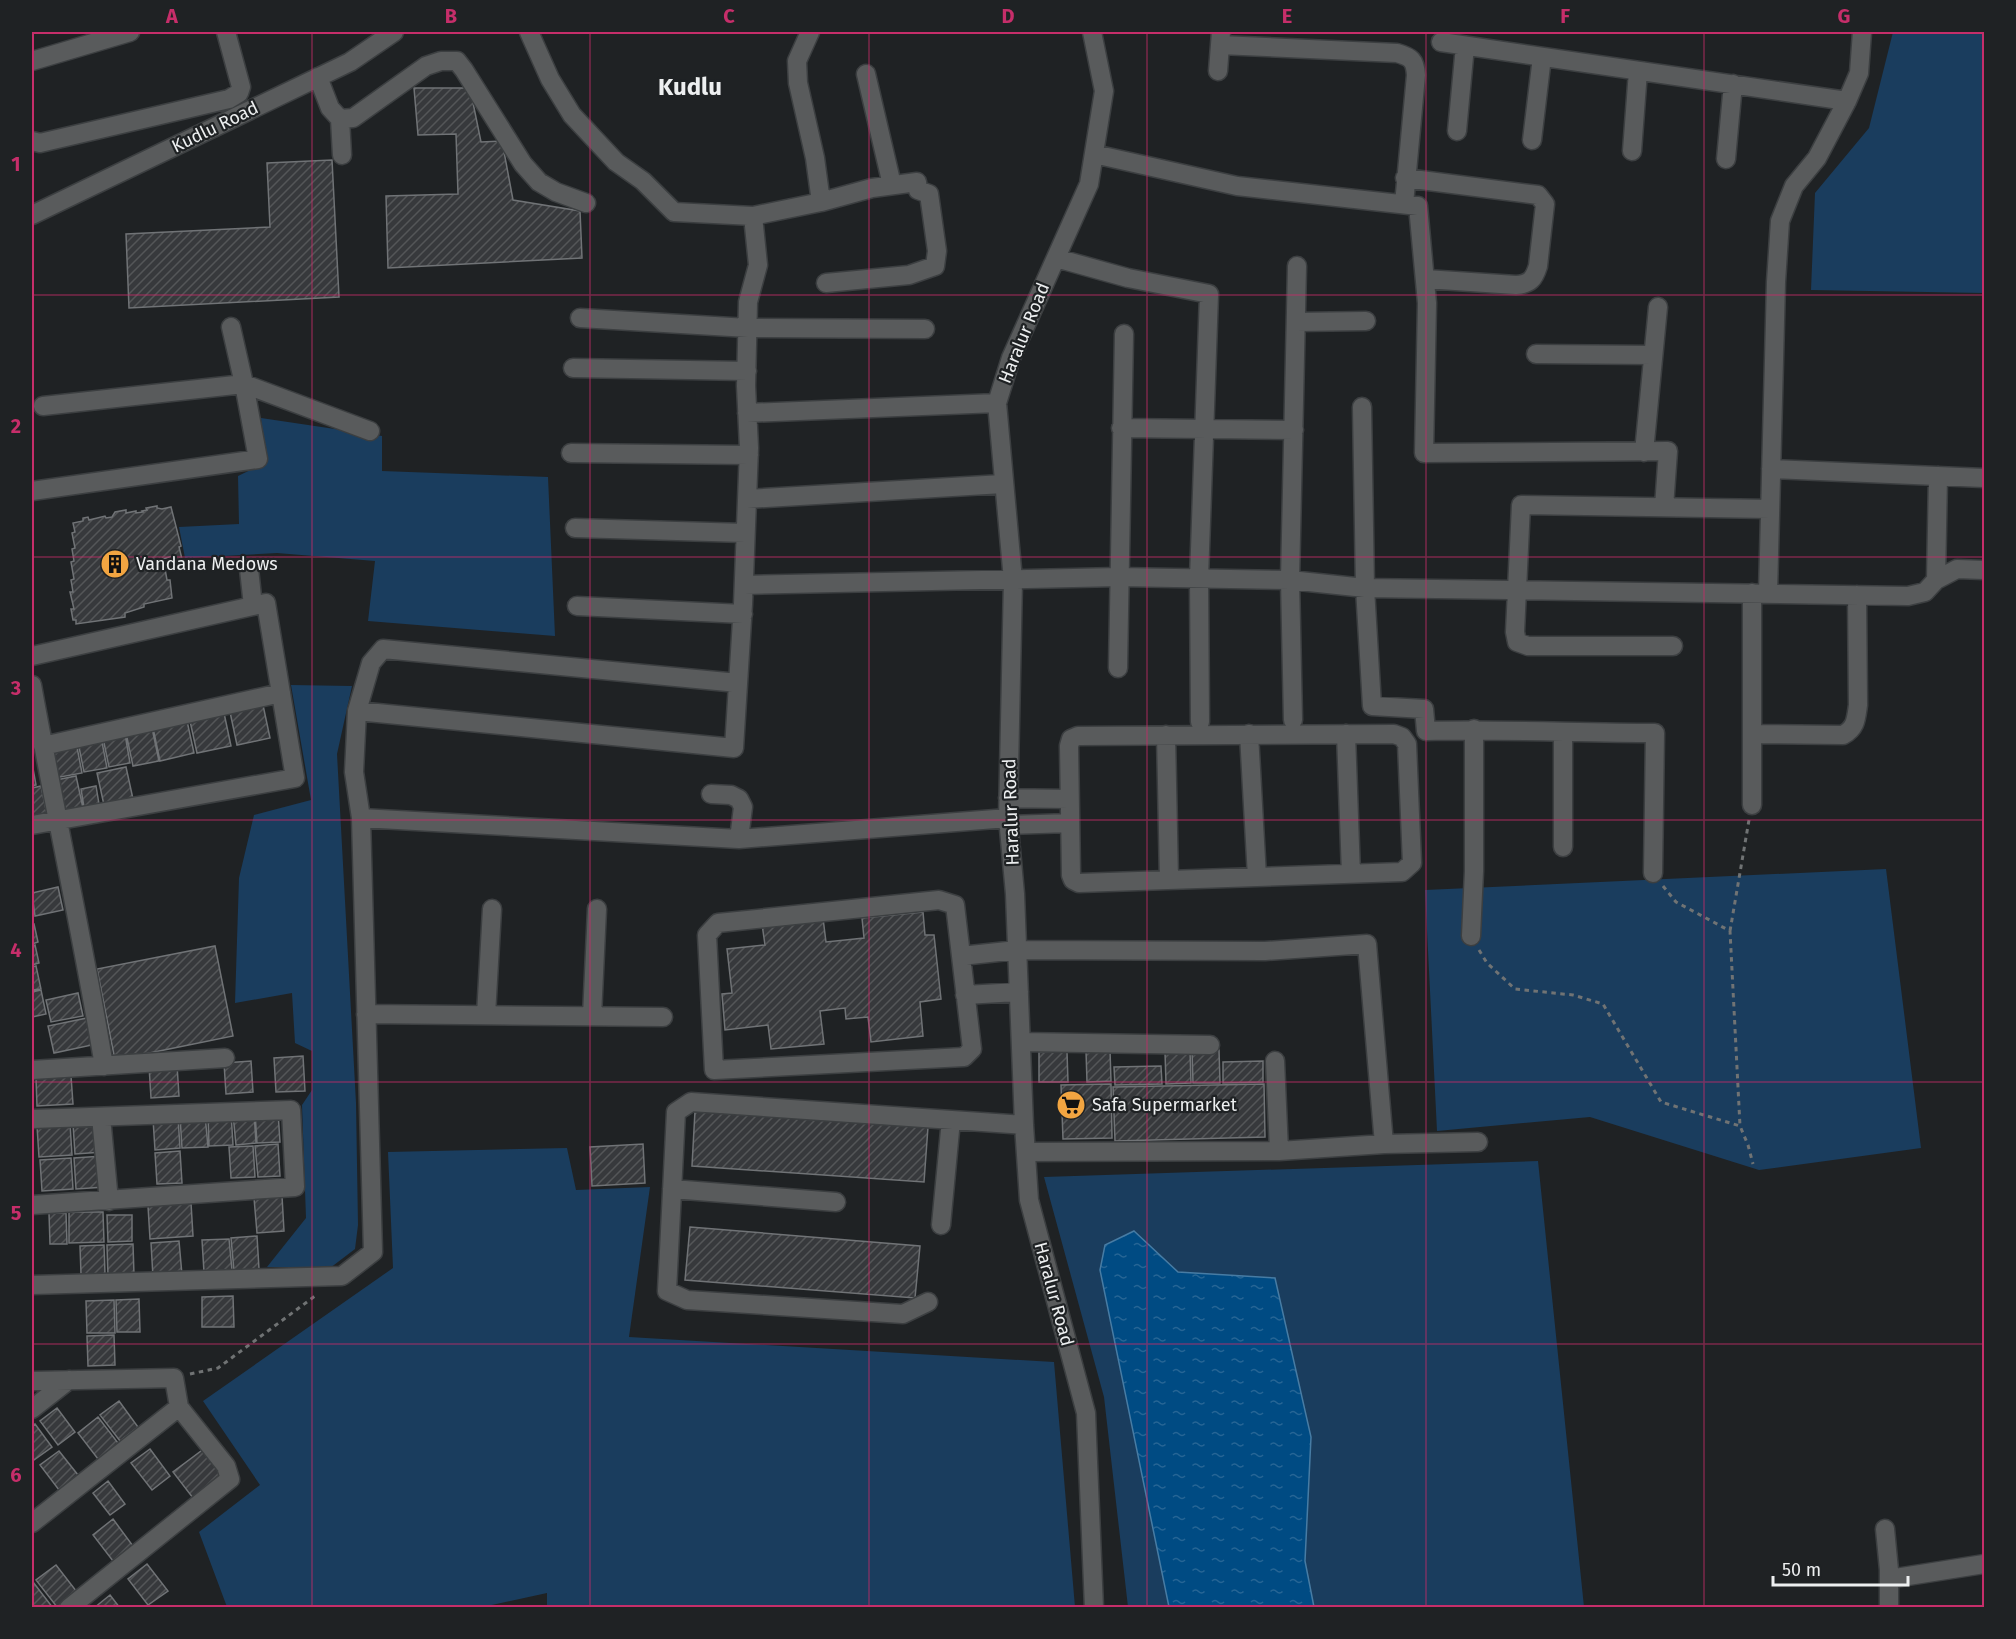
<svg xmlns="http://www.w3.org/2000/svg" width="2016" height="1639" viewBox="0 0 2016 1639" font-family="'Fira Sans',sans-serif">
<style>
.grass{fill:#1a3d5e}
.water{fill:url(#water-ripples);stroke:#477ca4;stroke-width:1.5}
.building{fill:url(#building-hatch);stroke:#707376;stroke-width:1.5}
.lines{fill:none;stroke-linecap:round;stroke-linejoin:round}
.minor-casing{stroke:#3c3f41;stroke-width:21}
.path{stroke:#707374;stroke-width:3;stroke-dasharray:4.5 4.5;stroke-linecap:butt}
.minor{stroke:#595b5c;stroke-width:18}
.grid{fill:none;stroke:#c62e6a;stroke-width:1.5;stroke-opacity:0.55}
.labels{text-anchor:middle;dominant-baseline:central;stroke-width:4.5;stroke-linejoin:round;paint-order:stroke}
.street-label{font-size:18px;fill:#edeff0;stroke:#1f2224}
.poi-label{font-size:18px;fill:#edeff0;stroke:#1f2224;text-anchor:start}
.district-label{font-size:24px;font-weight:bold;fill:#edeff0;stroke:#1f2224}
.neatline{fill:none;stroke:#c62e6a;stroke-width:2}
.grid-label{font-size:20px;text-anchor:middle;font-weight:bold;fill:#c62e6a}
</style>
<defs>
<pattern id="water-ripples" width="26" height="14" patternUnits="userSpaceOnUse" patternTransform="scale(1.5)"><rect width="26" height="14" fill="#004b83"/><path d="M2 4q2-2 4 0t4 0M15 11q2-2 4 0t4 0" fill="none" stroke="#266595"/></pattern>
<pattern id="building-hatch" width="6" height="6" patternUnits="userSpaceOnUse" patternTransform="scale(1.5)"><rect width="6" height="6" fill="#37393c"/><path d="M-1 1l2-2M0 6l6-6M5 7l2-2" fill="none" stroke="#545658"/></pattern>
</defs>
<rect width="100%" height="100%" fill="#1f2224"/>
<path class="grass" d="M1893 32H1984V293L1811 290 1815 193 1869 128Z
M261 418 382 436V471L548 477 555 636 368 621 375 561 277 553 185 558 179 527 239 524 238 476 265 463Z
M291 685 352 686 337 754 356 1103 358 1225 355 1249 330 1268 267 1267 306 1218 302 1105 312 1090V1051L295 1043 292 993 235 1003 239 878 254 815 311 800Z
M1886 869 1921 1148 1759 1170 1590 1117 1437 1131 1425 890Z
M567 1148 576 1190 650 1187 629 1337 1054 1362 1075 1607 547 1608V1593L478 1608 227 1607 199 1532 260 1485 203 1401 393 1268 388 1152Z
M1538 1161 1584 1607H1128L1104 1397 1044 1177Z"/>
<path class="water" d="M1134 1231 1178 1272 1275 1278 1311 1437 1305 1561 1314 1607H1169L1100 1270 1105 1245Z"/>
<path class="building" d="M414 88H470L481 142 502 141 513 200 580 211 582 258 388 268 386 196 458 194 456 134 418 135Z
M332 160 339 297 129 308 126 234 270 227 267 163Z
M157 506V508L162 509 171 507 181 546 179 547 182 559 174 560 173 556 159 560 160 567 162 570 165 569 167 580H170L172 598 144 604V607L125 613V617L76 624V620H73L71 609H74L70 592H73L71 580 74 579 71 562 74 561 72 549 75 548 72 533 75 532 73 523 83 521V518L88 517 89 520 105 516 106 518 112 517 115 512 126 510V513L136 511V513L143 512 142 511 147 510 146 508Z
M263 705 270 738 237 745 230 712Z
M224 713 231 746 197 753 190 721Z
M187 721 194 753 160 761 153 728Z
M152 728 159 761 133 766 126 733Z
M125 734 130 763 109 767 103 738Z
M101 737 107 768 84 772 78 742Z
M76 742 82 773 55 778 49 747Z
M32 763 36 785 32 786Z
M126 767 133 799 104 805 97 773Z
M76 776 83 808 62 812 56 780Z
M41 786 47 814 32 818V788Z
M96 786 99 804 84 807 81 789Z
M58 887 63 910 35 916 32 893Z
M923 912 925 935H934L941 999 920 1002 923 1036 871 1042 868 1017 846 1019 845 1008 820 1011 824 1044 771 1049 768 1025 725 1030 722 994 732 993 727 949 765 945 762 924 823 918 826 942 864 938 862 918Z
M34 924 38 942 32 944V925Z
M35 945 39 963 32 965V946Z
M215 946 233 1036 115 1060 97 969Z
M36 966 41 989 32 990V967Z
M41 990 46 1014 32 1017V992Z
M78 993 83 1016 51 1022 46 1000Z
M87 1018 92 1045 54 1053 48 1026Z
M1110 1050 1111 1081 1087 1082 1086 1051Z
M1219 1050 1220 1083H1193L1192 1051Z
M1190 1051 1191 1083 1166 1084 1165 1052Z
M1039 1052H1067L1068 1082H1039Z
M303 1056 305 1091 276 1092 274 1058Z
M251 1061 253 1092 226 1094 224 1063Z
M1263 1061V1082L1223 1083V1062Z
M177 1065 179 1096 151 1098 149 1066Z
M1161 1066 1162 1084 1115 1085 1114 1067Z
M71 1076 73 1104 37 1106 36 1078Z
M1111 1084 1112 1138 1063 1139 1061 1085Z
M1264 1084 1265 1137 1115 1141 1113 1087Z
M695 1111 928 1127 924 1182 692 1166Z
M254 1112 256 1143 236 1145 233 1114Z
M278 1112 280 1142 257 1143 255 1113Z
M231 1113 233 1145 209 1146 208 1115Z
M205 1115 208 1147 182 1148 180 1117Z
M178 1117 180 1148 155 1150 153 1119Z
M101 1122 103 1152 75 1154 73 1124Z
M70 1124 72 1155 39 1157 37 1126Z
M278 1144 280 1176 258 1177 255 1146Z
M643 1144 645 1183 592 1186 590 1147Z
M253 1146 255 1177 231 1178 229 1147Z
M180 1151 182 1183 157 1184 155 1153Z
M103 1156 105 1187 76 1189 74 1158Z
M71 1158 73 1189 42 1191 40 1160Z
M282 1196 284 1231 257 1233 254 1198Z
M191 1203 193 1236 150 1239 148 1206Z
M69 1212H103L104 1242 69 1243Z
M49 1213H66L67 1244H50Z
M107 1215H132V1241L108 1242Z
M690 1227 920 1246 915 1298 685 1280Z
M257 1236 259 1269 234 1271 231 1238Z
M229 1239 232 1270 204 1272 202 1240Z
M179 1241 182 1275 153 1277 151 1243Z
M133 1244 134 1275 108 1276 107 1245Z
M104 1245 105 1274H81L80 1246Z
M233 1296 234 1327H202V1297Z
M139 1299 140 1332H117L116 1300Z
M114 1300 115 1333H87L86 1301Z
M114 1335 115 1365 88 1366 87 1336Z
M119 1401 138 1427 120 1441 100 1415Z
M57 1408 75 1432 58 1445 40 1421Z
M98 1417 118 1443 98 1459 78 1433Z
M35 1424 52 1447 34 1460 32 1457V1427Z
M205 1448 225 1474 193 1498 173 1472Z
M150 1449 170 1476 152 1490 131 1463Z
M59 1451 78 1475 59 1490 40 1465Z
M108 1481 125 1504 110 1515 93 1493Z
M113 1519 133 1546 113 1561 93 1535Z
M147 1564 168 1591 148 1605 128 1579Z
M56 1565 77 1592 57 1607 36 1580Z
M33 1582 53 1608H32V1584Z
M110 1595 120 1608H94Z"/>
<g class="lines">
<g class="minor-casing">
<path id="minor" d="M529 32 550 79 572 115 616 162 643 181 674 212 753 216 821 202 872 188 917 182 918 190 929 194 937 251 935 266 909 275 826 283
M810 32 797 61 798 83 815 158 821 202
M1092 32 1104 91 1089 184 1011 358 997 403 1013 580 1008 818 1015 894 1024 1125 1029 1200 1086 1413 1094 1608
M1221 32 1220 45 1397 53C1411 57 1415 60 1416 75L1404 204
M1441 42 1847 101
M32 61 130 32
M1218 71 1220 45
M866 74 892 185
M318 77 330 108 340 119 353 118 426 66 441 61H457L464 70 523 164 539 182 556 192 586 203
M340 119 342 155
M1457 131 1465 46
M1532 140 1542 57
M32 141 40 143 229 99 239 93 241 87 226 32
M1632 151 1638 71
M1094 154 1237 186 1418 206 1427 303 1424 453 1668 451 1664 507
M1726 159 1733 84
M1405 178 1538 195 1545 204 1538 266C1534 279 1530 284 1516 285L1425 279
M32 215 350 62 394 32
M1056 258 1128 278 1209 294 1199 578 1200 722
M580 318 748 328 925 329
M1296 322 1366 321
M231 327 244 384 370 431
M1536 354 1653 355
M573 368 747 371
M1362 407 1365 588 1372 706 1424 709 1426 731C1502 729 1579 733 1655 733L1653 873
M747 413 997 403
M1121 428 1294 430
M1644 452 1658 307
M571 453 749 455
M1771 469 1984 478
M32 491 258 459 244 384 43 406
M747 499 1003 484
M575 528 745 533
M249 569 253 606
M1936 580 1938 476
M744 585 1119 577 1290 580 1365 588 1908 596 1925 592 1936 580 1957 569 1984 570
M1752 593V805
M1768 593 1776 282 1780 221 1794 186 1817 158 1847 101 1859 73 1862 32
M577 606 743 614
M1673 646H1528L1517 642 1515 632 1521 505 1770 509
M32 656 266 603 295 778 32 825
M1118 668 1124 334
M32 685C55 812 83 939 104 1066
M357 711 734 748 743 604 749 448 746 386 748 302 758 265 753 216
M1293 720 1290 580 1297 266
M1563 733V847
M1249 734 1257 877
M1346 734 1351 874
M1394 734 1402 737 1407 744 1412 863 1402 872 1079 883 1073 880 1071 875 1069 746 1071 739 1078 736Z
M1752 734 1843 735C1856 728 1856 719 1858 705L1857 595
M1166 735 1169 880
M43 746 281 693
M711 794 731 795 739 799 743 807 739 839
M1008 798 1069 799
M361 818 739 839 1008 818
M1008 825 1070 823
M939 900 955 905 972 1049 964 1057 714 1070 707 935 718 923Z
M1471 936 1474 871V729
M961 956 1017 950 1265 951 1367 944 1384 1144
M965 995 1019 992
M366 1014 663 1017
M486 1015 492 909
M592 1016 597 909
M1021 1042 1210 1045
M1275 1061 1279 1151
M32 1070 225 1058
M101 1117 109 1201
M32 1119 291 1110 295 1187 32 1205
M1026 1152 1279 1151 1384 1144 1478 1142
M672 1189 836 1202
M941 1225 951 1120
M32 1285 342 1276 373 1252 361 818 354 772 357 711 371 663 383 649 738 683
M928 1302 903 1314 687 1300 667 1291 676 1112 691 1102 1024 1125
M32 1381 174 1378 179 1407 32 1523
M32 1409 69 1380
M1885 1529 1889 1570V1608
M1889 1579 1984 1564
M69 1608 230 1479 226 1466 179 1407"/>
</g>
<path class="path" d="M1663 886 1676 902 1730 931 1740 1126
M1730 931 1749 820
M1479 950 1487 963 1515 989 1573 995 1603 1004 1661 1102 1740 1126 1748 1145 1753 1164
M190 1374 218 1368 315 1296"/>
<use href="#minor" class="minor"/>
</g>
<path class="grid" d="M312 32V1608M590 32V1608M869 32V1608M1147 32V1608M1426 32V1608M1704 32V1608M32 295H1984M32 557H1984M32 820H1984M32 1082H1984M32 1344H1984"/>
<defs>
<g id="building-disc" transform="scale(1.5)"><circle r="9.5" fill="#f2a541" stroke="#1f2224"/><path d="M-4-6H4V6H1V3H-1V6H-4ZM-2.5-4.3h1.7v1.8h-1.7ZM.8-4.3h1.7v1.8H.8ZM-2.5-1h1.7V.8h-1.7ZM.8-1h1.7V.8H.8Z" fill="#111"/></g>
<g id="supermarket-disc" transform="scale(1.5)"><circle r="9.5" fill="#f2a541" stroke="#1f2224"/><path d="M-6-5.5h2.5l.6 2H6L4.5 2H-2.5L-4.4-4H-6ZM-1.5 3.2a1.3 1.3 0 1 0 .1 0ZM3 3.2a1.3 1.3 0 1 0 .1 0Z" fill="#111"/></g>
</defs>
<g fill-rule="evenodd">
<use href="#building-disc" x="115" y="564"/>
<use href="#supermarket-disc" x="1071" y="1105"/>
</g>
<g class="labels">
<g class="street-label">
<text transform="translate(215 127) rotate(-26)">Kudlu Road</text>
<text transform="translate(1024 333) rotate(-68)">Haralur Road</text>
<text transform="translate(1011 812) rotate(-92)">Haralur Road</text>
<text transform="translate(1054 1294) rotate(75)">Haralur Road</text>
</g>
<g class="poi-label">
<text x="136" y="564">Vandana Medows</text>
<text x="1092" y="1105">Safa Supermarket</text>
</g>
<g class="district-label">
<text x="690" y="87">Kudlu</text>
</g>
</g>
<rect width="2016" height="1639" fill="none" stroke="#1f2224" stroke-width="66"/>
<path d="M1773 1576v9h135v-9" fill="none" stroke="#edeff0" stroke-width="3"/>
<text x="1782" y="1576" font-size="18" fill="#edeff0" stroke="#1f2224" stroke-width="4.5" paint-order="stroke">50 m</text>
<rect x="33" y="33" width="1950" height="1573" class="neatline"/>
<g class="grid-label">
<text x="172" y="23">A</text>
<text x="451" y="23">B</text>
<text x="729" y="23">C</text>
<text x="1008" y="23">D</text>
<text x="1287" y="23">E</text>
<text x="1565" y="23">F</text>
<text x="1844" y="23">G</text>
<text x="16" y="171">1</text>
<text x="16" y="433">2</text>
<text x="16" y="695">3</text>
<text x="16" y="957">4</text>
<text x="16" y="1220">5</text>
<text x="16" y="1482">6</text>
</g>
</svg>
